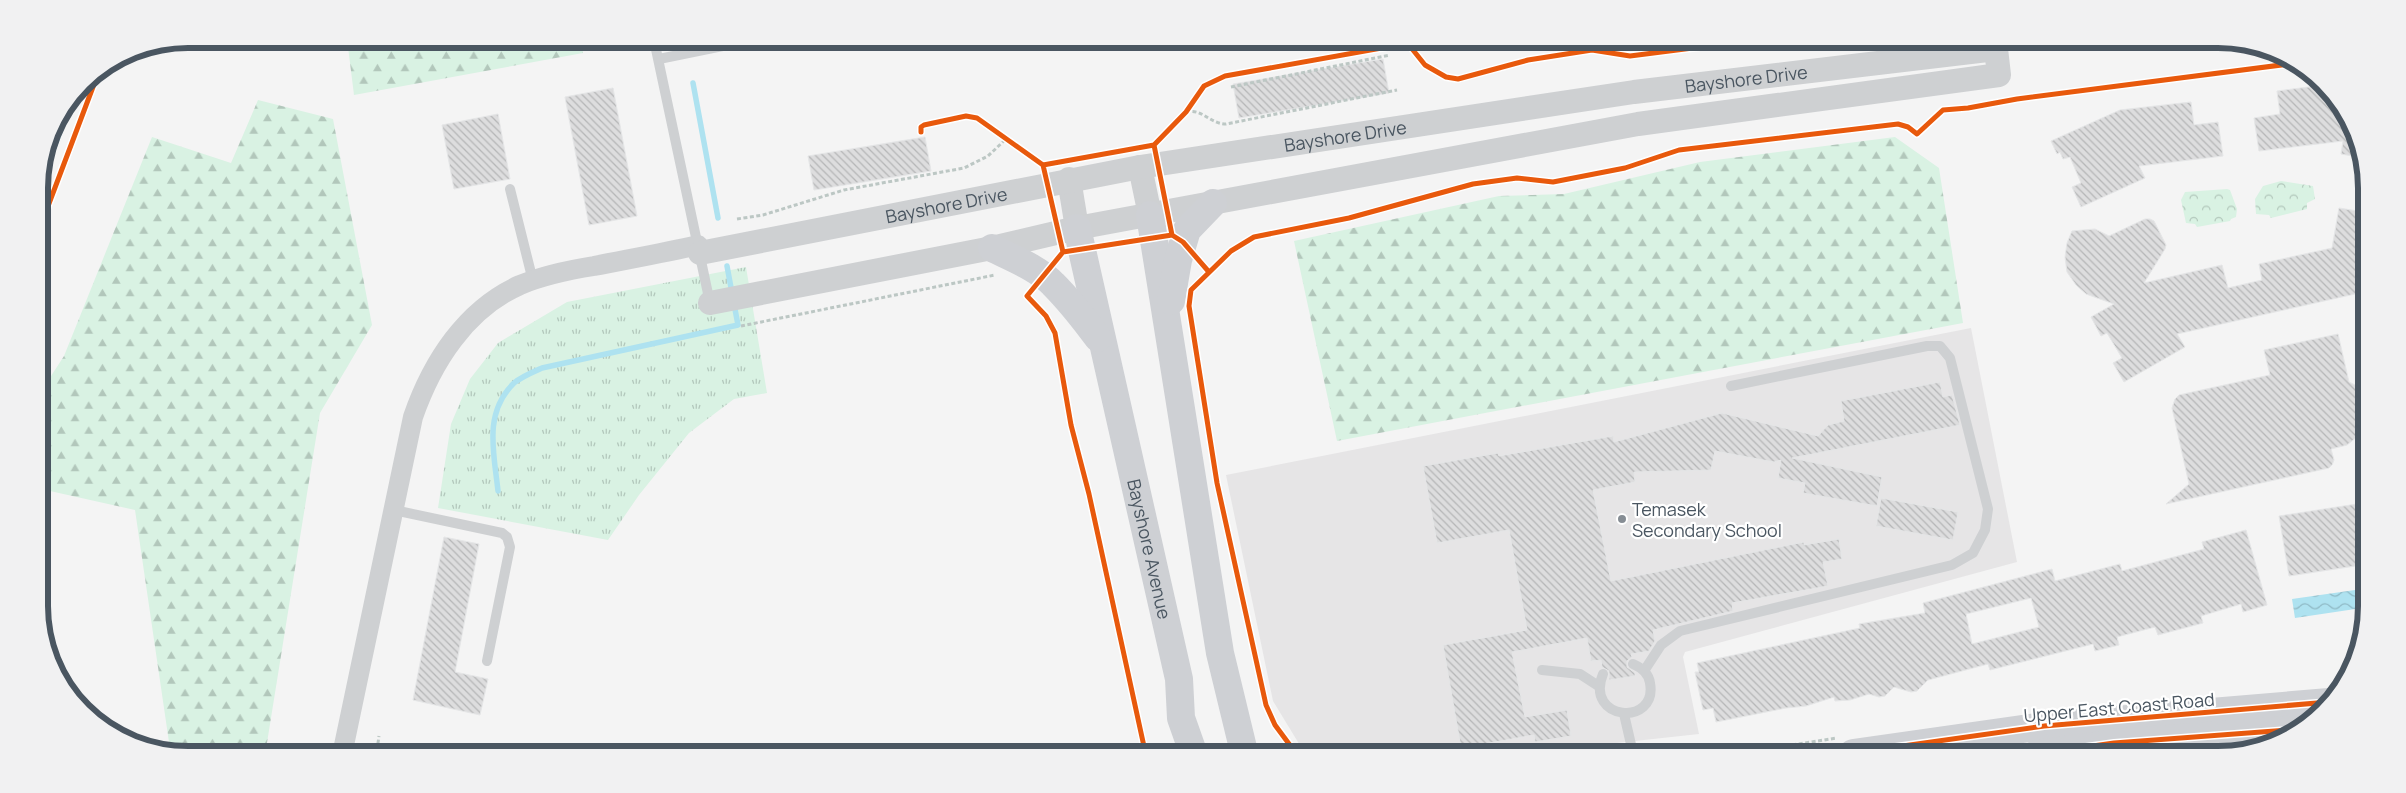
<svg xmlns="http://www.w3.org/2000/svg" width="2406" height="793" viewBox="0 0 2406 793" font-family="Manrope,sans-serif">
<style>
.education{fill:#e6e5e6}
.grass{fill:url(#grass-tufts)}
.forest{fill:url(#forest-firs)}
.park{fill:url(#park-crowns)}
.water{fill:url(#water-waves)}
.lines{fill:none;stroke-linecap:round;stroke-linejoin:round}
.stream{stroke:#aee2f0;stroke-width:5.5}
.building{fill:url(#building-back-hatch);stroke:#e5e6e7;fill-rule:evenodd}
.path{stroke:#bcc7c4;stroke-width:3;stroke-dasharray:4 2.5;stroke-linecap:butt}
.service{stroke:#ced0d2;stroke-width:10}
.minor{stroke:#ced0d2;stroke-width:20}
.tertiary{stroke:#ced0d2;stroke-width:24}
.secondary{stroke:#ced0d4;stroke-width:28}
.cycleway-casing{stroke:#fff;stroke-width:8}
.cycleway{stroke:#e8590c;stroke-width:5}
.poi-dot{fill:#868d94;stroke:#fff;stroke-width:2}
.labels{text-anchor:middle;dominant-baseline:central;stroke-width:4.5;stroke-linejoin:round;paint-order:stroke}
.street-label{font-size:18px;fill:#4a5661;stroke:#fff}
.poi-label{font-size:18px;fill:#4a5661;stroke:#fff;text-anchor:start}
.rim{fill:none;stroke:#4a5661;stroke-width:6}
</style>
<defs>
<pattern id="grass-tufts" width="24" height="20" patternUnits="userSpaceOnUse" patternTransform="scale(1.25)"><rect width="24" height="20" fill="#d9f2e3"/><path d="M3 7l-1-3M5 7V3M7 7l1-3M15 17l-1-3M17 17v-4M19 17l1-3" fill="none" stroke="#b2c7bb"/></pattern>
<pattern id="forest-firs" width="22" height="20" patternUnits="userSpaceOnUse" patternTransform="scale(1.25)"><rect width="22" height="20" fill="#d9f2e3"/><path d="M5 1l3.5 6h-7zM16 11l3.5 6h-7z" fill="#b2c7bb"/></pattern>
<pattern id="park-crowns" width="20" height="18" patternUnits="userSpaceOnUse" patternTransform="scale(1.25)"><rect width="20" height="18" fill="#d9f2e3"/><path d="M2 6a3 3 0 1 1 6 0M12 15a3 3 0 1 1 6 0" fill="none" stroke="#b2c7bb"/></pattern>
<pattern id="water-waves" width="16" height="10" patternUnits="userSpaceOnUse" patternTransform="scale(1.25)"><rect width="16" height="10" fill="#aee2f0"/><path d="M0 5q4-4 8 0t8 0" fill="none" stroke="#90bac6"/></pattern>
<pattern id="building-back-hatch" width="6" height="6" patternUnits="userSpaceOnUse" patternTransform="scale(1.25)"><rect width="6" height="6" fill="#ddddde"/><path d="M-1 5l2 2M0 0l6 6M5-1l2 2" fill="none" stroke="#b5b6b7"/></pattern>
</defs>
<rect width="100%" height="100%" fill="#f4f4f4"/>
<path class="education" d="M1971 328 2017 562 1685 652 1683 657 1699 734 1534 752H1304L1273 701 1226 475Z"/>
<path class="grass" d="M746 267 767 393 734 399 689 433 639 495 608 540 438 508 451 424 470 379 498 343 567 302Z"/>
<path class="forest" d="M347 39 582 40 583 53 354 95Z
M258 100 333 119 372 325 320 413 266 749H170L135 510 41 489 40 393 64 356 152 137 231 163Z
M1895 137 1939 168 1963 323 1337 441 1294 241 1499 196 1564 194 1700 162Z"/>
<path class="park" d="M2281 181 2313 186 2315 199 2307 203V209L2271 218 2269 215 2256 214 2255 199 2263 186Z
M2227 189 2230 190 2237 209 2236 217 2231 219 2230 221 2197 227 2195 224 2186 223 2181 200 2185 192Z"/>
<path class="water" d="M2362 589V608L2295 618 2292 599Z"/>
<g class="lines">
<path class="stream" d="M693 83 718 218
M39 187 73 97
M727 266 732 293
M498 491C494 453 483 413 514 383 521 377 533 372 542 368L738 325 734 304"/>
</g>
<path class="building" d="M1383 59 1389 93 1239 118 1233 84Z
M2324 85 2330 89 2364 158 2341 154 2343 141 2259 151 2254 118 2280 114 2277 91Z
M613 88 637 216 589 225 565 97Z
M2191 102 2194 125 2218 122 2223 156 2139 166 2145 178 2081 207 2072 187 2081 183 2070 157 2063 159 2060 152 2057 154 2051 141 2120 110Z
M498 114 510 179 454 189 442 125Z
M925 137 931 171 814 190 808 156Z
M2339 208 2364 212V292L2177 334 2185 347 2124 382 2113 363 2122 358 2107 333 2101 336 2091 317 2114 304 2086 294 2076 285 2067 272 2065 257 2067 243 2072 231 2095 229 2109 236 2145 219H2150L2154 221 2166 245 2165 249 2144 283 2222 265 2228 288 2262 280 2259 264 2332 248Z
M2338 334 2349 382 2357 386 2363 394V432L2347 445 2331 449 2334 460 2332 465 2329 468 2166 504 2189 484 2172 408 2175 399 2179 395 2270 375 2264 350Z
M1940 382 1943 397 1952 395 1960 425 1792 458 1882 477 1877 506 1803 493 1805 483 1778 478 1781 460 1774 462 1715 451 1711 470 1634 472 1635 482 1593 490 1611 581 1804 542V545L1839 539 1842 559 1823 562 1828 586 1732 603 1733 611 1653 630 1655 641 1649 651 1631 654 1632 657 1627 661V667L1635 673V676L1609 680V671L1602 667 1601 660 1591 661 1587 638 1512 652 1525 717 1567 710 1571 736 1535 742 1534 735 1461 748 1443 645 1527 630 1509 530 1437 543 1423 466 1498 453 1499 456 1613 436 1614 442 1722 413 1818 436 1828 425 1844 421 1841 401Z
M1881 498 1958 512 1953 540 1876 526Z
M2363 503V546H2359L2362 565 2289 576 2279 516Z
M2246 530 2267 605 2243 612 2241 604 2201 616 2203 623 2158 635 2155 627 2117 637 2119 645 2095 651 2093 644 1990 670 1988 664 1928 680 1917 691 1911 692 1894 687 1885 696 1879 697 1869 694 1850 700 1835 701 1834 697 1806 706 1786 708 1716 722 1713 708 1703 710 1695 672H1699L1697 663 1860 628 1859 624 1925 613 1923 603 2052 569 2055 581 2120 564 2122 571 2204 549 2202 542ZM2031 598 2039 627 1972 644 1966 614Z
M444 537 479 544 455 672 488 679 480 715 413 700Z"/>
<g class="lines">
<path class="path" d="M1231 87 1390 55
M1186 112C1202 108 1210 124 1226 124L1397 90
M737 219 763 215 844 190 964 168 988 156 1007 138
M741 326 995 275
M377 750 379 736
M1741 753 1837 738"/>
<path class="service" d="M654 40 710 303
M659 59 752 40
M510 189 533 281
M394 510 502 533 507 537 510 547 487 661
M1542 670 1580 674 1600 687
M1644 671 1661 645 1680 631 1952 565 1973 553 1985 530 1988 509 1950 358 1940 346H1927L1731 386
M1603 674C1584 721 1658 727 1650 683 1649 674 1642 668 1633 664
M1624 714 1633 753"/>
<path class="minor" d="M343 750 413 417C432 362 466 309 520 285 544 275 569 270 594 266 629 259 664 253 698 245"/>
<g class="tertiary">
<path d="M1140 167 1150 215"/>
<path d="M1069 179 1077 228"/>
<path id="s1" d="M700 253 1140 167 1634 92 1996 49 1999 75 1638 124 1077 228 992 248 710 303"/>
<path d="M2225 716 2231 753"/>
</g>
<g class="secondary">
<path d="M1150 215 1220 653 1244 752"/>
<path id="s2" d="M1077 228 1179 679 1181 718 1193 752"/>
<path d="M992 248C1012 258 1038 268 1053 284 1070 301 1084 319 1098 338"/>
<path d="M1171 301 1178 260 1187 230 1213 203"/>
<path d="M1853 753 2044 726 2329 702"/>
<path d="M2036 754 2114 743 2300 729"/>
</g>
<g class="cycleway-casing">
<path id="cycleway" d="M921 132V127L924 125 966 116 977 118 1043 165
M1154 145 1186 112 1204 86 1225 76 1404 44 1409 45 1425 65 1446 77 1458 79 1528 60 1592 50 1630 56 1732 43
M39 230 99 71
M1172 235 1154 145 1043 165 1063 252 1172 235 1183 242 1209 272
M1063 252 1027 296 1046 316 1055 333 1071 425 1089 494 1145 751
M1295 752 1275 725 1266 705 1217 483 1189 306 1191 290 1231 251 1254 237 1349 218 1473 184 1517 178 1553 182 1625 168 1679 150 1898 124 1908 127 1917 134 1943 110 1968 108 2017 99 2289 64
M1853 753 2044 726 2329 702
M2036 754 2114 743 2300 729"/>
</g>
<use href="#cycleway" class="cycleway"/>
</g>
<circle class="poi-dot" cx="1622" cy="519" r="5"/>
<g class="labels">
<g class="street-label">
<text stroke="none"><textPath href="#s1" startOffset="1061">Bayshore Drive</textPath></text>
<text stroke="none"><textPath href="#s1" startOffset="656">Bayshore Drive</textPath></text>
<text stroke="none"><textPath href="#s1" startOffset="251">Bayshore Drive</textPath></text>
<text stroke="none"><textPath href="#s2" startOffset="329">Bayshore Avenue</textPath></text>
<text transform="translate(2119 707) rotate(-5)">Upper East Coast Road</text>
</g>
<g class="poi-label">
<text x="1632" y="509">Temasek<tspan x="1632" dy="21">Secondary School</tspan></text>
</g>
</g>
<path d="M0 0H2406V793H0ZM188 48H2218A140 140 0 0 1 2358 188V606A140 140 0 0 1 2218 746H188A140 140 0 0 1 48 606V188A140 140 0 0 1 188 48Z" fill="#f1f1f2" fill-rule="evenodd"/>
<path class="rim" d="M188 48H2218A140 140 0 0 1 2358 188V606A140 140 0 0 1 2218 746H188A140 140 0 0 1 48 606V188A140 140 0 0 1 188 48Z"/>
</svg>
